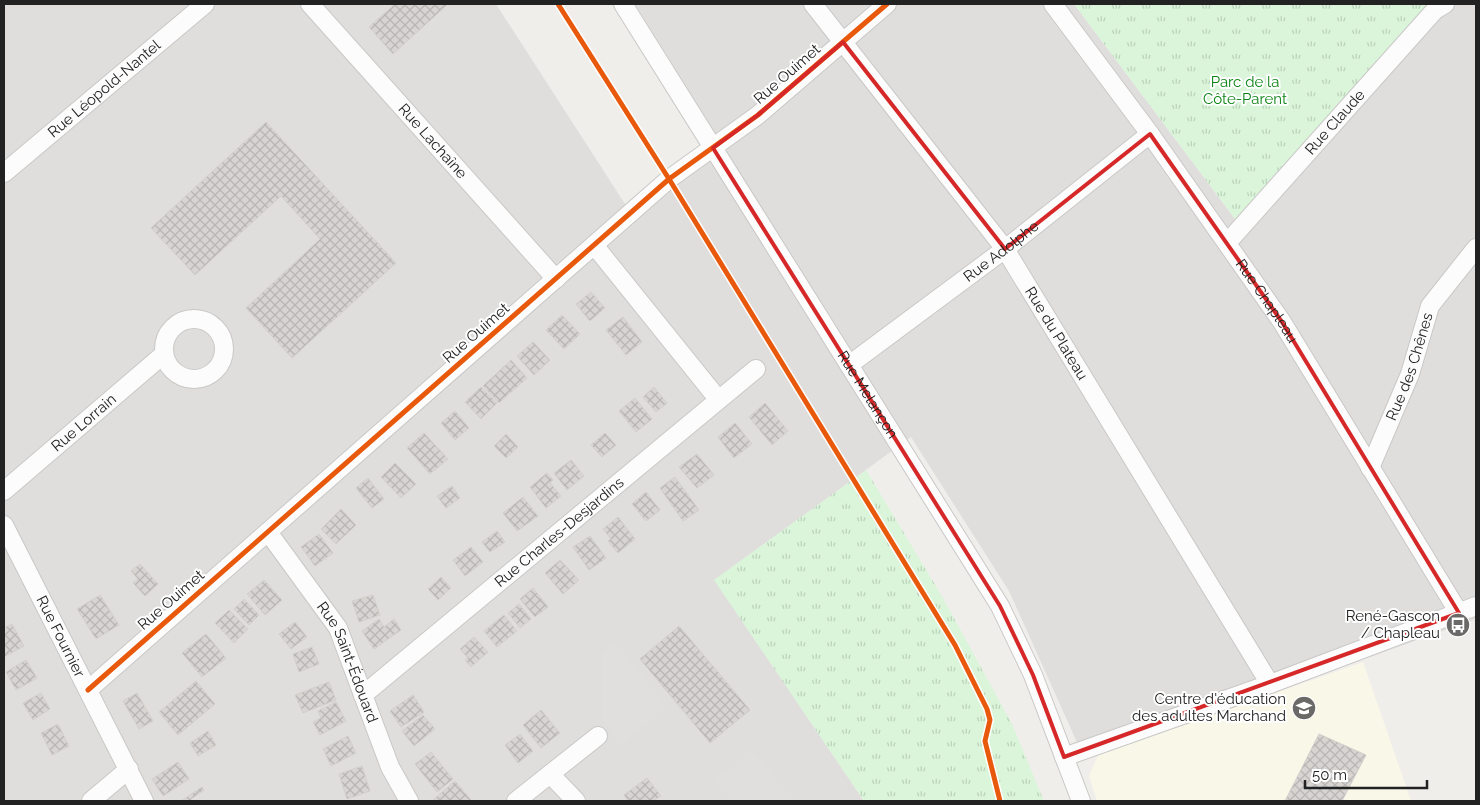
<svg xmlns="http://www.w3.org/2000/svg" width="1480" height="805" viewBox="0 0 1480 805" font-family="Raleway,sans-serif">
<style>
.residential{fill:#dfdedc}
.education{fill:#f8f7e8}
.park{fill:url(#park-tufts)}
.parking{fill:#e0dfde}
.building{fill:url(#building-cross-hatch);stroke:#d3d0cc}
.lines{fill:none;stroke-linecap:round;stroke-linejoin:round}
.minor-casing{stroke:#c9c8c7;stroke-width:20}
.minor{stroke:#fdfcfc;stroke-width:18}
.cycleway-casing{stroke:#fff;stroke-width:8}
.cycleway{stroke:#e8590c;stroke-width:5}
.marked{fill:none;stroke:#d62828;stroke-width:4;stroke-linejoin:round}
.labels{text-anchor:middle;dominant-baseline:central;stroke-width:4;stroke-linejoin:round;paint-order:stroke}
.street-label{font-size:15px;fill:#222;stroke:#fff}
.park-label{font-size:15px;fill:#0c8416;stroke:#fff}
.poi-label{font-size:15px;fill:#222;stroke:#fff;text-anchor:end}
</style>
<defs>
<pattern id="park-tufts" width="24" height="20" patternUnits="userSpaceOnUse" patternTransform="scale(1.25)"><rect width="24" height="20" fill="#daf5da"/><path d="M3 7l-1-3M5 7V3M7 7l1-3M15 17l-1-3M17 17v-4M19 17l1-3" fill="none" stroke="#bbd2bb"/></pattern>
<pattern id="building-cross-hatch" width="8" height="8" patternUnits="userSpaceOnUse" patternTransform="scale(1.25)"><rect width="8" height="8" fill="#d7d4d2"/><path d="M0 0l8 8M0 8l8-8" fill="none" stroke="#b8b6b4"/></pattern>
</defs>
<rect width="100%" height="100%" fill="#f0eeeb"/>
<path class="residential" d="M4 4H496L625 204 718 137 635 4H1074L1241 227 1420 25 1454 4H1476V619L1098 755 1084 758 1009 591 911 437 715 580 864 801H4Z"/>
<path class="education" d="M1363 662 1411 801H1097L1089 776 1098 755Z"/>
<path class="park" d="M1074 4H1454L1420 25 1241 227Z
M866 470 943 598 1012 724 1044 801H864L714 580Z"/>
<path class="parking" d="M615 642 667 707 621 746 602 720V656Z
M752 750 795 801H731L714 781Z"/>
<path class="building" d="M395 4H448L393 54 369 27Z
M266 122 396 263 292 358 246 308 320 239 281 196 195 275 151 228Z
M591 292 605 308 590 321 576 304Z
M562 315 580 334 564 349 546 330Z
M623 317 642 342 626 355 606 330Z
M533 342 550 360 534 375 517 356Z
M511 360 527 378 499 403 483 386Z
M481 387 497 403 481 419 465 402Z
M654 387 667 403 656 412 643 397Z
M635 398 652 419 636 432 619 411Z
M765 403 788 431 772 445 749 417Z
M455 411 469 428 455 440 441 423Z
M735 423 752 444 734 458 718 437Z
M424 433 448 459 430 474 407 448Z
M605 433 616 445 602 457 591 445Z
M506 434 518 447 506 458 494 446Z
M697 454 714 475 697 488 679 467Z
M571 460 584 476 567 490 554 473Z
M395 463 416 484 401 498 381 477Z
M547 473 553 480 550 483 561 496 546 508 530 487Z
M675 477 699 510 683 521 660 488Z
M368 478 384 499 372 508 356 488Z
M452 486 460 498 446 508 437 496Z
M646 492 660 510 646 521 632 504Z
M523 497 538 516 517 531 503 513Z
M341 509 356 525 336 544 321 529Z
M618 517 635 539 618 553 608 541 611 539 603 529Z
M497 531 505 542 490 552 482 542Z
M319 534 333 553 315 566 301 547Z
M590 536 606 558 589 570 573 547Z
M471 547 483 562 465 576 453 560Z
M560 560 579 580 563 594 545 573Z
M140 564 158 584 145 596 133 583 138 579 131 571Z
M441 577 451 588 438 600 428 589Z
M264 580 282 600 265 615 247 594Z
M533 588 548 607 535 617 520 599Z
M100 595 119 625 96 639 77 609Z
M373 595 380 615 359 622 352 601Z
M244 599 259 615 249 625 234 609Z
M519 604 531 619 520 628 508 613Z
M229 610 248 629 234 643 215 623Z
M504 615 517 631 497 647 484 631Z
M379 619 384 627 394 619 401 630 374 649 362 631Z
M295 622 307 637 291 649 279 634Z
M12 624 24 646 4 657V628Z
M679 626 750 710 710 743 640 659Z
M206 634 226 658 202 677 182 653Z
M474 637 488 652 471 667 465 660 468 658 460 649Z
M312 647 319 664 299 672 293 654Z
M26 660 37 678 16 690 6 672Z
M196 681 215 704 178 735 159 712Z
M329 682 336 700 303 713 295 695Z
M41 693 50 709 33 720 23 703Z
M137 693 153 721 139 729 123 701Z
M413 695 424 712 401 727 390 711Z
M336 702 346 721 320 735 313 722 321 718 318 711Z
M541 710 560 733 541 748 523 725Z
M423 715 435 729 414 746 402 731Z
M58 724 69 746 52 755 41 733Z
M208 731 216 745 198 756 190 743Z
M520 734 533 751 518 763 505 745Z
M1319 734 1366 755 1342 801H1285Z
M348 736 356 753 331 766 323 749Z
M431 752 453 779 437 792 415 764Z
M178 762 189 779 163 796 152 779Z
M362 766 370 791 347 799 339 774Z
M647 778 661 796 653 801H628L624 795Z
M455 781 472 801H434L433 800Z
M202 787 204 790 191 799 192 801H181Z"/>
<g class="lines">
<g class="minor-casing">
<g id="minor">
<path id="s1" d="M310 4 556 279"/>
<path id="s2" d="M623 4 1000 606 1033 675 1081 801"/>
<path id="s3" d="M813 4 1005 249 1270 684"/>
<path id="s4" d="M1053 4 1150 134 1282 322 1459 613"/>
<path id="s5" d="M4 173 205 4"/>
<path id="s6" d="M1227 243 1435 10 1445 4"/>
<path d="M594 245 718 399"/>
<circle cx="194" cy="349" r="30"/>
<path id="s7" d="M849 365 1005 249 1150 134"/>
<path id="s8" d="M1370 468 1410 374 1430 306 1476 248"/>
<path id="s9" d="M4 491 164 354"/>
<path id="s10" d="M4 525 144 801"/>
<path id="s11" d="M268 532 338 628 390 767 409 801"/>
<path d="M88 690 669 179 758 115 887 4"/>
<path id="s12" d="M363 695 756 369"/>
<path d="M1064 757 1270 684 1476 606"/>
<path d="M550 774 576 801"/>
<path d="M91 801 129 769"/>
<path d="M516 801 598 736"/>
</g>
</g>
<use href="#minor" class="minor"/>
<g class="cycleway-casing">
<path id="cycleway" d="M558 4 669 179 955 645 987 709 990 720 985 741 1000 801
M88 690 669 179 758 115 887 4"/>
</g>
<use href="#cycleway" class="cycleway"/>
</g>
<path class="marked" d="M843 42 1005 249 1150 134 1282 322 1459 613 1064 757 1033 675 1000 606 713 148 758 115Z"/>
<defs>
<g id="bus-disc" transform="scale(1.25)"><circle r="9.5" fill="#6a6968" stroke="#fff"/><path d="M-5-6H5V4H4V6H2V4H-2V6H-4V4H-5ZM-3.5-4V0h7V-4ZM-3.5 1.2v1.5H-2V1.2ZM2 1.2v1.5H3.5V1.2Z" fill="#fff"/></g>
<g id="school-disc" transform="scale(1.25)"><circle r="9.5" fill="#6a6968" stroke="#fff"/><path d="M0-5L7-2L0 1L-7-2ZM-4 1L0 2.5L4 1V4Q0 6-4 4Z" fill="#fff"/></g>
</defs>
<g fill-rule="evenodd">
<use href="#bus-disc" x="1458" y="625"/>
<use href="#school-disc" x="1304" y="708"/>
</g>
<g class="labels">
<g class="street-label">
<text transform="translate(787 74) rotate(-41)">Rue Ouimet</text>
<text stroke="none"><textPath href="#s5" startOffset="131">Rue Léopold-Nantel</textPath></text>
<text stroke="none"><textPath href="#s6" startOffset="162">Rue Claude</textPath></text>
<text stroke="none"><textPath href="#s1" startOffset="184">Rue Lachaîne</textPath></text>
<text stroke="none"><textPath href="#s7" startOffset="190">Rue Adolphe</textPath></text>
<text stroke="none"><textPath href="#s4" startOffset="366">Rue Chapleau</textPath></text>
<text transform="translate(476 333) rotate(-41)">Rue Ouimet</text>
<text stroke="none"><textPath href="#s3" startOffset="410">Rue du Plateau</textPath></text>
<text stroke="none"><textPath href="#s8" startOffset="109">Rue des Chênes</textPath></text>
<text stroke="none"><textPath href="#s2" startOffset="461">Rue Melançon</textPath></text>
<text stroke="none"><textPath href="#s9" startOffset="105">Rue Lorrain</textPath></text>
<text stroke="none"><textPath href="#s12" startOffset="255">Rue Charles-Desjardins</textPath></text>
<text transform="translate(171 600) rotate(-41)">Rue Ouimet</text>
<text stroke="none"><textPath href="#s10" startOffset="125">Rue Fournier</textPath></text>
<text stroke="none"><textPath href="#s11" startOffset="154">Rue Saint-Édouard</textPath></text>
</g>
<g class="park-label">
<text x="1245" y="82">Parc de la<tspan x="1245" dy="17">Côte-Parent</tspan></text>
</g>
<g class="poi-label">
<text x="1440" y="616">René-Gascon<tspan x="1440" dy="17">/ Chapleau</tspan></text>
<text x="1286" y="699">Centre d'éducation<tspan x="1286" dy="17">des adultes Marchand</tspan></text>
</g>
</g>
<rect width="1480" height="805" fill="none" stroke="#222222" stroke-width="10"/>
<path d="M1305 780v8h122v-8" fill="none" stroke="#222222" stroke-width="2.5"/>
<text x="1312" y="780" font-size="15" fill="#222222" stroke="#ffffff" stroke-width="4" paint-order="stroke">50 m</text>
</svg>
